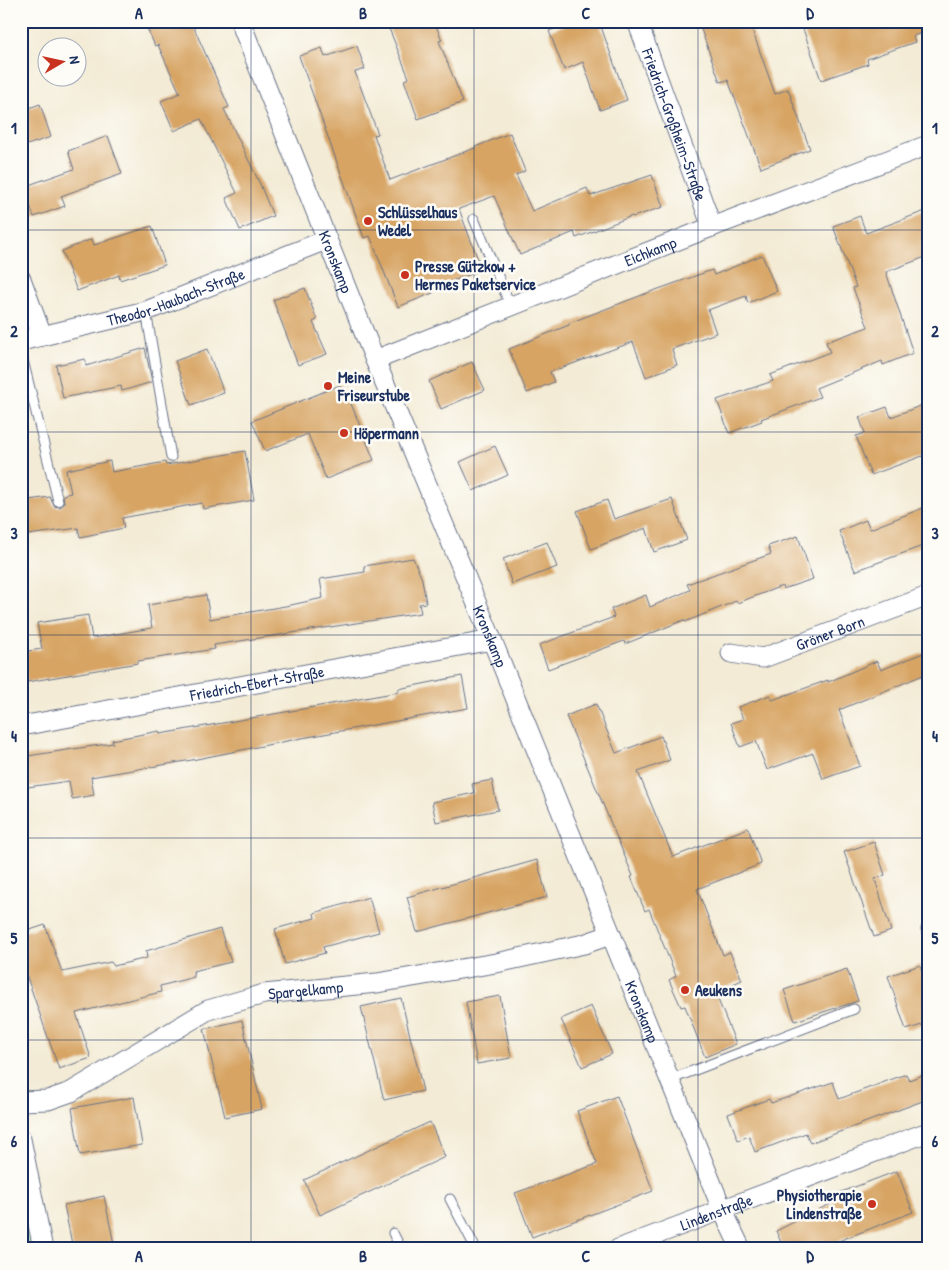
<svg xmlns="http://www.w3.org/2000/svg" width="949" height="1270" viewBox="0 0 949 1270" font-family="'Patrick Hand',sans-serif">
<style>
.grass{fill:url(#grass-tufts);stroke:#54867e}
.building{fill:#d7a463}
.lines{fill:none;stroke-linecap:round;stroke-linejoin:round}
.service-casing{stroke:#677188;stroke-width:11}
.minor-casing{stroke:#677188;stroke-width:21}
.service{stroke:#fff;stroke-width:9}
.minor{stroke:#fff;stroke-width:19}
.grid{fill:none;stroke:#1b2f5e;stroke-width:1;stroke-opacity:0.55}
.poi-dot{fill:#c8321e;stroke:#fdfcf7;stroke-width:2}
.labels{text-anchor:middle;dominant-baseline:central;stroke-width:5;stroke-linejoin:round;paint-order:stroke}
.street-label{font-size:16px;fill:#1b2f5e;stroke:#fdfcf7}
.poi-label{font-size:16px;font-weight:bold;fill:#1b2f5e;stroke:#fdfcf7;text-anchor:start}
.neatline{fill:none;stroke:#1b2f5e;stroke-width:2}
.grid-label{font-size:16px;text-anchor:middle;font-weight:bold;fill:#1b2f5e}
</style>
<defs>
<pattern id="grass-tufts" width="24" height="20" patternUnits="userSpaceOnUse" patternTransform="scale(1.25)"><rect width="24" height="20" fill="#8cde9e"/><path d="M3 7l-1-3M5 7V3M7 7l1-3M15 17l-1-3M17 17v-4M19 17l1-3" fill="none" stroke="#78bf8a"/></pattern>
</defs>
<rect width="100%" height="100%" fill="#fdfcf7"/>
<filter id="ink" filterUnits="userSpaceOnUse"><feTurbulence type="fractalNoise" baseFrequency=".02" numOctaves="2"/><feDisplacementMap in="SourceGraphic" scale="10" xChannelSelector="R" yChannelSelector="G"/><feConvolveMatrix kernelMatrix="1 2 1 2 8 2 1 2 1" color-interpolation-filters="sRGB"/></filter>
<filter id="wash" filterUnits="userSpaceOnUse"><feTurbulence type="fractalNoise" baseFrequency=".0096" numOctaves="4" result="noise"/><feDisplacementMap in="SourceGraphic" scale="20" xChannelSelector="R" yChannelSelector="G"/><feGaussianBlur stdDeviation="1.12" result="paint"/><feColorMatrix in="noise" values="0 0 0 0 0 0 0 0 0 0 0 0 0 0 0 0 0 1.4 0 .05"/><feComposite in="paint" operator="in"/></filter>
<g filter="url(#wash)">
<rect width="100%" height="100%" fill="#f3ebd5"/>
<path class="grass" d="M21 1139 43 1249H21Z"/>
<g id="blocks">
<path class="building" d="M144 21H191L229 107 224 109 260 184 273 216 240 230 226 198 237 193 201 119 174 131 161 101 180 93 158 45 155 46Z
M386 21H434L442 40 439 41 463 102 418 119 404 80 409 78Z
M575 21H599L627 100 600 110 583 62 564 70 549 31Z
M698 21H749L775 94 788 89 810 149 761 168 728 80 720 82Z
M815 21H928V31L913 36 915 42 867 59 868 64 821 80 802 26Z
M357 46 365 69 355 72 378 134 374 135 390 180 475 148V147L510 133 525 171 516 175 532 211 587 188 590 196 652 175 663 207 633 217 632 216 576 238 574 232 520 255 494 196 459 209 482 270 431 289 433 293 398 307 370 236 364 238 299 56 322 48 325 57Z
M40 104 51 137 21 147V111Z
M108 136 122 174 61 196 65 206 34 217 23 187 74 169 68 151Z
M928 210V256L886 272 913 353 883 365 882 361 816 388 820 397 761 419 762 421 729 433 717 400 773 381 770 375 830 352 826 342 868 327 853 288 856 287 833 226 860 216 866 233Z
M152 226 165 265 120 280 119 275 77 291 62 251 92 239 94 245Z
M762 255 777 291 748 303 746 296 708 310 716 333 672 349 677 365 646 377 633 342 550 372 554 382 527 393 509 349 569 325V323L650 292 712 270 714 275Z
M305 288 317 320 313 322 327 354 298 365 273 300Z
M145 348 152 382 122 391 121 386 63 398 56 365 85 359 86 366Z
M207 349 224 393 191 405 175 361Z
M472 362 485 390 441 409 429 381Z
M340 385 344 396 347 394 374 460 326 479 308 434 265 451 252 421Z
M928 403V454L871 475 856 436 865 433 859 417 887 407 891 417Z
M495 446 508 475 473 491 460 462Z
M245 451 254 500 203 509 202 503 122 518 124 528 80 537 78 528 21 536V501L50 497 54 506 59 507 62 506 64 502 63 495 71 493 66 470 110 461 112 472 165 462 166 465Z
M672 499 687 540 654 552 646 528 591 549 577 511 607 500 614 519Z
M928 506V544L855 571 839 531 866 520 870 529Z
M798 536 813 579 783 589 782 586 737 603 736 601 685 622 684 620 625 644 624 641 548 669 539 645 614 617 611 609 646 595 650 607 690 590 687 584 771 554 768 546Z
M547 542 557 567 512 584 503 559Z
M413 558 422 579 426 603 419 604 421 613 214 645 215 649 138 661V663L27 682 22 652 42 649 37 623 88 615 92 638 152 628 148 605 206 595 210 619 291 605 323 598 320 579 365 572 364 566Z
M928 651V673L839 710 860 766 823 779 813 753 767 770 756 741 740 747 731 723 743 719 738 707 770 695 772 700 828 680V682L877 661 881 670Z
M462 676 468 708 302 738 192 760 91 777 94 795 72 799 69 781 21 788V757L113 743 112 740 159 731 160 734 399 692 398 689Z
M596 704 616 753 661 736 670 760 638 772 673 857 748 828 761 864 697 889 723 955 730 952 742 980 715 992 736 1044 705 1057 685 1006 681 1007 669 980 676 976 649 909 645 911 631 877 633 876 566 716Z
M492 780 498 810 436 822 432 802 474 793 472 784Z
M874 842 885 875 875 879 891 931 874 937 844 852Z
M537 860 547 897 417 932 407 897Z
M369 897 379 932 323 947 325 953 285 964 275 929 315 918 314 913Z
M45 925 62 972 111 962 114 966 147 958 146 951 220 929 231 962 193 971 194 977 160 986 161 992 76 1013 91 1058 59 1069 21 960V933Z
M920 965 928 988V1023L906 1030 888 976Z
M847 969 858 1001 795 1021 784 990Z
M500 996 511 1058 477 1064 466 1002Z
M401 998 423 1091 384 1100 361 1007Z
M591 1006 612 1054 582 1067 561 1019Z
M242 1020 262 1109 225 1117 204 1029Z
M928 1073V1099L810 1143 806 1133 755 1152 749 1136 738 1140 728 1114 769 1099 771 1103 833 1082 839 1099 906 1074 909 1080Z
M617 1096 653 1191 532 1237 515 1193 597 1164 577 1111Z
M134 1097 142 1145 80 1155 72 1108Z
M430 1122 445 1157 320 1215 304 1180Z
M897 1171 913 1212 818 1249H784L776 1231 834 1202 831 1196Z
M104 1196 115 1249H73L64 1205Z"/>
</g>
</g>
<g filter="url(#ink)">
<use href="#blocks" fill-opacity="0" stroke="#677188" stroke-width="1"/>
<g class="lines">
<g class="service-casing">
<path id="service" d="M474 219 511 307
M146 311 171 457
M21 352 58 501
M926 929 928 933
M669 1080 854 1009
M450 1199 476 1249
M393 1233 401 1249"/>
</g>
<g class="minor-casing">
<g id="minor">
<path id="s1" d="M240 21 375 360 492 640 722 1209 741 1249"/>
<path id="s2" d="M637 21 712 227"/>
<path d="M21 279 42 336"/>
<path id="s3" d="M21 341 146 311 326 240"/>
<path id="s4" d="M375 360 701 231 928 145"/>
<path id="s5" d="M731 653 763 658 928 596"/>
<path id="s6" d="M21 726 492 640"/>
<path id="s7" d="M21 1101 48 1100 71 1092 208 1010 264 994 377 983 496 963 584 944 610 935"/>
<path d="M21 1139 43 1249"/>
<path id="s8" d="M618 1249 928 1132"/>
</g>
</g>
<use href="#service" class="service"/>
<use href="#minor" class="minor"/>
</g>
</g>
<path class="grid" d="M251 21V1249M474 21V1249M698 21V1249M21 230H928M21 432H928M21 635H928M21 838H928M21 1040H928"/>
<g class="poi-dot">
<circle cx="368" cy="221" r="5"/>
<circle cx="405" cy="275" r="5"/>
<circle cx="328" cy="386" r="5"/>
<circle cx="344" cy="433" r="5"/>
<circle cx="685" cy="990" r="5"/>
<circle cx="872" cy="1204" r="5"/>
</g>
<g class="labels">
<g class="street-label">
<text stroke="none"><textPath href="#s2" startOffset="110">Friedrich-Großheim-Straße</textPath></text>
<text stroke="none"><textPath href="#s4" startOffset="296">Eichkamp</textPath></text>
<text stroke="none"><textPath href="#s1" startOffset="259">Kronskamp</textPath></text>
<text stroke="none"><textPath href="#s3" startOffset="161">Theodor-Haubach-Straße</textPath></text>
<text stroke="none"><textPath href="#s5" startOffset="104">Gröner Born</textPath></text>
<text stroke="none"><textPath href="#s1" startOffset="664">Kronskamp</textPath></text>
<text stroke="none"><textPath href="#s6" startOffset="240">Friedrich-Ebert-Straße</textPath></text>
<text stroke="none"><textPath href="#s7" startOffset="311">Spargelkamp</textPath></text>
<text stroke="none"><textPath href="#s1" startOffset="1069">Kronskamp</textPath></text>
<text stroke="none"><textPath href="#s8" startOffset="105">Lindenstraße</textPath></text>
</g>
<g class="poi-label">
<text x="378" y="212">Schlüsselhaus<tspan x="378" dy="18">Wedel</tspan></text>
<text x="415" y="266">Presse Gützkow +<tspan x="415" dy="18">Hermes Paketservice</tspan></text>
<text x="338" y="377">Meine<tspan x="338" dy="18">Friseurstube</tspan></text>
<text x="354" y="433">Höpermann</text>
<text x="695" y="990">Aeukens</text>
<text x="862" y="1195" text-anchor="end">Physiotherapie<tspan x="862" dy="18">Lindenstraße</tspan></text>
</g>
</g>
<rect width="949" height="1270" fill="none" stroke="#fdfcf7" stroke-width="55"/>
<g transform="translate(62 62) rotate(81)"><circle r="24" fill="#fdfcf7" stroke="#a3aaba"/>
<path d="M0-4L9 19L0 12L-9 19Z" fill="#c8321e"/>
<text y="-8" font-size="14" font-weight="bold" text-anchor="middle" fill="#1b2f5e">N</text>
</g>
<rect x="28" y="28" width="894" height="1214" class="neatline"/>
<g class="grid-label">
<text x="139" y="19">A</text>
<text x="363" y="19">B</text>
<text x="586" y="19">C</text>
<text x="810" y="19">D</text>
<text x="14" y="134">1</text>
<text x="935" y="134">1</text>
<text x="14" y="337">2</text>
<text x="935" y="337">2</text>
<text x="14" y="539">3</text>
<text x="935" y="539">3</text>
<text x="14" y="742">4</text>
<text x="935" y="742">4</text>
<text x="14" y="944">5</text>
<text x="935" y="944">5</text>
<text x="14" y="1147">6</text>
<text x="935" y="1147">6</text>
<text x="139" y="1262">A</text>
<text x="363" y="1262">B</text>
<text x="586" y="1262">C</text>
<text x="810" y="1262">D</text>
</g>
</svg>
